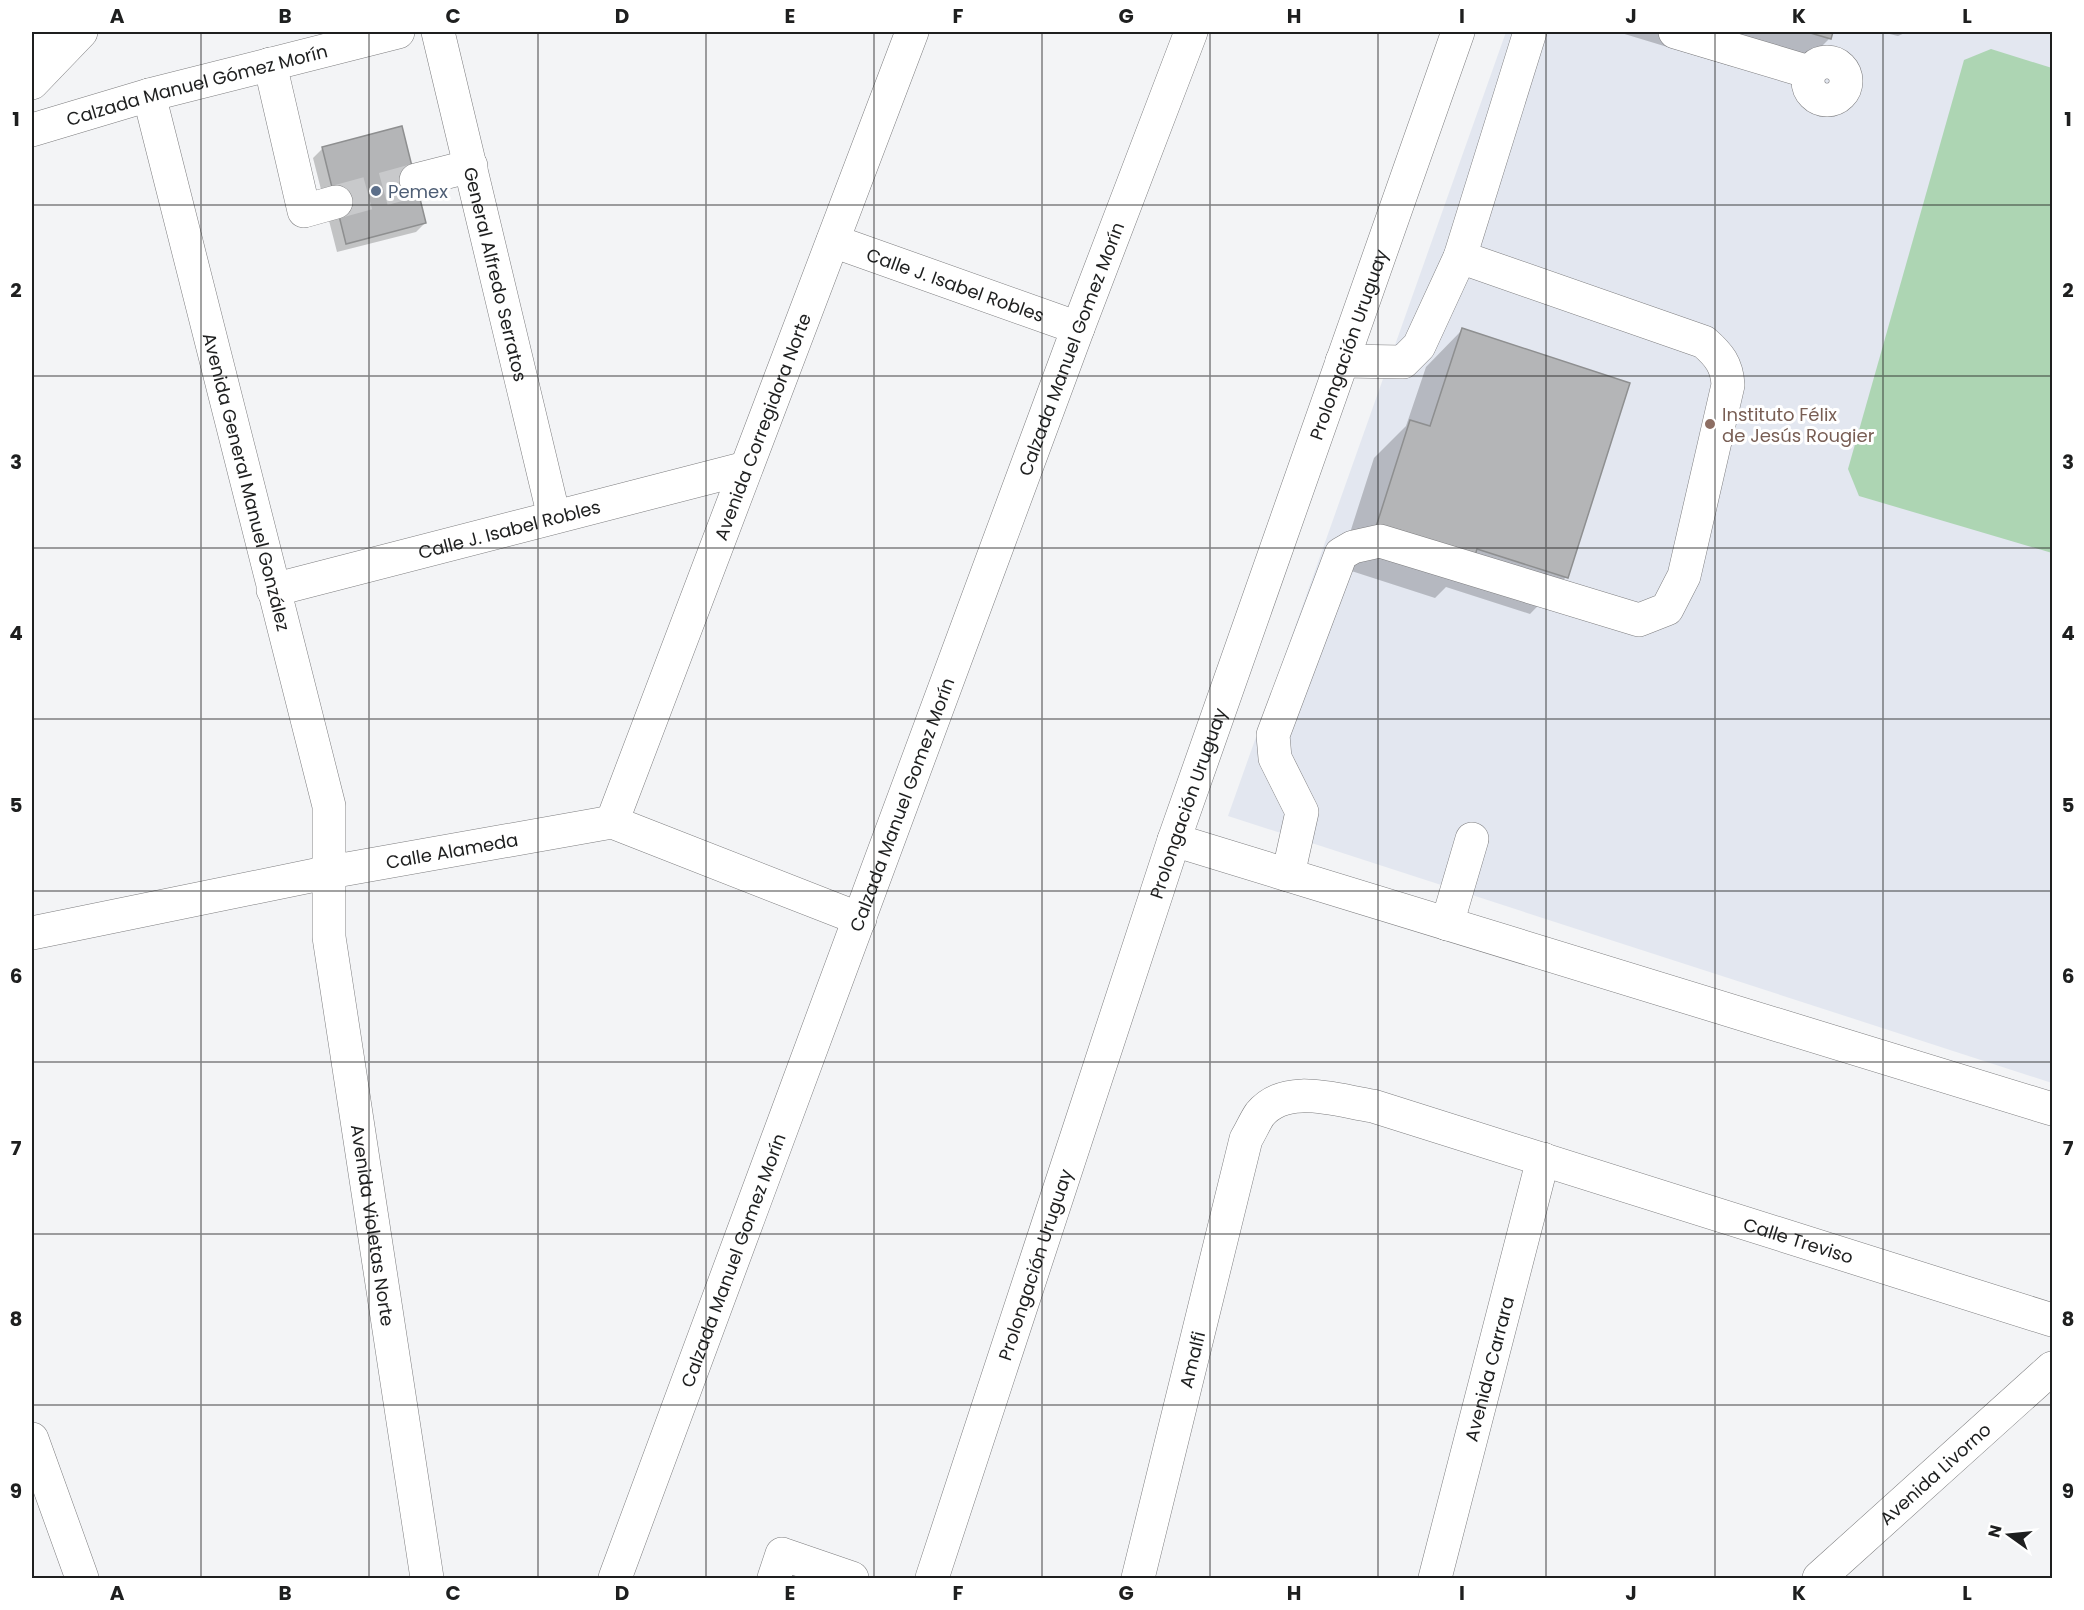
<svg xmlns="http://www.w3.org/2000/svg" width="2084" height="1610" viewBox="0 0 2084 1610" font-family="Poppins,sans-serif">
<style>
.built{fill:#e3e7f0}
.green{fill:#add5b3}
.shadow{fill:#0003}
.building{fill:#b4b5b7;stroke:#8e8f90;stroke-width:1.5}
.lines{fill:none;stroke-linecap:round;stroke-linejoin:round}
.minor-tunnel{stroke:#c8c9cb;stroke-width:33;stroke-dasharray:33 16;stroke-linecap:butt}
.minor-casing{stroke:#7d7d7f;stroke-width:34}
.major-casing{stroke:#7d7d7f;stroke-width:34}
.minor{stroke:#fff;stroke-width:33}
.major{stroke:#fff;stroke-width:33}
.grid{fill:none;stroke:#1e1f1f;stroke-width:1.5;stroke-opacity:0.55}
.service-dot{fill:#5c6f8a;stroke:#fff;stroke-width:2}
.education-dot{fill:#8d6e63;stroke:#fff;stroke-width:2}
.labels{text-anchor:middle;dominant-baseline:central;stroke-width:6;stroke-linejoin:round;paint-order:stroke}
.street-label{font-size:18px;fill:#1e1f1f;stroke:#fff}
.service-label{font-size:18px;fill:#4e5e75;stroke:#fff;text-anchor:start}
.education-label{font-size:18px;fill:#785e54;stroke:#fff;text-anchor:start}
.neatline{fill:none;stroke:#1e1f1f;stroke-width:2}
.grid-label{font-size:20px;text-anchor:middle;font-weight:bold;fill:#1e1f1f}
</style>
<rect width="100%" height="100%" fill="#f3f4f6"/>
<path class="built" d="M1506 32H2052V1083L1228 816Z"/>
<path class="green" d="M1991 49 2052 68V553L1859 496 1848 469 1964 60Z"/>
<path class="shadow" d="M1618 32H1832L1830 38 1793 75 1730 66Z
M1881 32H1907L1898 36Z
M322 149 425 223 416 232 337 252 313 158Z
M1462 330 1566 577 1530 614 1446 587 1435 598 1339 567 1374 458 1406 426 1426 367Z"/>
<path class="building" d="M1807 32H1833L1831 39Z
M402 126 426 223 346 244 322 147Z
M1462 328 1630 383 1568 578 1477 549 1473 562 1375 530 1410 420 1430 426Z"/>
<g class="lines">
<path class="minor-tunnel" d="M336 202 416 180"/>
<g class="minor-casing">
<g id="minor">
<path id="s1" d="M438 32 554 517"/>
<path d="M1675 32 1809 72"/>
<circle cx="1827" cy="81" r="19"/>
<path d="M270 64 304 211 336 202"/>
<path id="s2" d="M149 95 329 806V937L427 1578"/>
<path d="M416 180 471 166"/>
<path id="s3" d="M833 241 1078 328"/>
<path d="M1342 361 1403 362 1419 346 1460 257 1530 32"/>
<path id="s4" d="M273 590 746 468"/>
<path id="s5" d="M612 822 912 32"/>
<path d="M1174 840 2052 1109"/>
<path d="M1288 875 1302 812 1275 758 1273 735 1341 554 1353 547 1380 541 1639 620 1667 609 1684 576 1728 385C1727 365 1719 355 1704 342L1460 257"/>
<path d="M1447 924 1472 839"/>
<path id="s6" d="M32 933 330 872 612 822 860 919"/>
<path d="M32 1439 82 1578"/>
<path id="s7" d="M615 1578 1078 328 1191 32"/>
<path d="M774 1578 782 1554 852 1578"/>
<path id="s8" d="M932 1578 1174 840 1458 32"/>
<path id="s9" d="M1138 1578 1246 1139C1251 1131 1255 1121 1260 1114 1286 1082 1338 1101 1373 1106L2052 1320"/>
<path id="s10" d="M1435 1578 1543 1159"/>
<path id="s11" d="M1819 1578 2052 1368"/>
</g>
</g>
<g class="major-casing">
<g id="major">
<path d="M32 45 79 32"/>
<path d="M32 83 81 32"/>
<path id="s12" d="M32 130 149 95 398 32"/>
</g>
</g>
<use href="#minor" class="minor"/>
<use href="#major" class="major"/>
</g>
<path class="grid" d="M201 32V1578M369 32V1578M538 32V1578M706 32V1578M874 32V1578M1042 32V1578M1210 32V1578M1378 32V1578M1546 32V1578M1715 32V1578M1883 32V1578M32 205H2052M32 376H2052M32 548H2052M32 719H2052M32 891H2052M32 1062H2052M32 1234H2052M32 1405H2052"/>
<circle class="service-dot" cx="376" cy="191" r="6"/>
<circle class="education-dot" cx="1710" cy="424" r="6"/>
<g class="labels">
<g class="street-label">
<text stroke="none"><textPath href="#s12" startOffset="171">Calzada Manuel Gómez Morín</textPath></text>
<text stroke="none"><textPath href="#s1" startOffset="249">General Alfredo Serratos</textPath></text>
<text stroke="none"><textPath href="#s3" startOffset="130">Calle J. Isabel Robles</textPath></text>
<text stroke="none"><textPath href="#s8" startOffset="1302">Prolongación Uruguay</textPath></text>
<text stroke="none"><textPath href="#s7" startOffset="1311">Calzada Manuel Gomez Morín</textPath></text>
<text stroke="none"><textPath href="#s5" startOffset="423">Avenida Corregidora Norte</textPath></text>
<text stroke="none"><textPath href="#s2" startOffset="399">Avenida General Manuel González</textPath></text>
<text stroke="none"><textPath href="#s4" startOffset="244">Calle J. Isabel Robles</textPath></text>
<text stroke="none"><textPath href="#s8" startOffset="816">Prolongación Uruguay</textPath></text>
<text stroke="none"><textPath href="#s7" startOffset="825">Calzada Manuel Gomez Morín</textPath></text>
<text stroke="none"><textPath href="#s6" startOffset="428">Calle Alameda</textPath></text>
<text stroke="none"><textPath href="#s2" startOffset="1156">Avenida Violetas Norte</textPath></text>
<text stroke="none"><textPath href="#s9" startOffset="1046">Calle Treviso</textPath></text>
<text stroke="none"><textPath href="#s7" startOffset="339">Calzada Manuel Gomez Morín</textPath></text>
<text stroke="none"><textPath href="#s8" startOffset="330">Prolongación Uruguay</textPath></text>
<text stroke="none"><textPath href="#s9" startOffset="225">Amalfi</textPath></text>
<text stroke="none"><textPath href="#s10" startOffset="216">Avenida Carrara</textPath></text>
<text stroke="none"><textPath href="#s11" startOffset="156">Avenida Livorno</textPath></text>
</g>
<g class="service-label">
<text x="388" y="191">Pemex</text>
</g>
<g class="education-label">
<text x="1722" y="414">Instituto Félix<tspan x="1722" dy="21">de Jesús Rougier</tspan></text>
</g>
</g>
<rect width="2084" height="1610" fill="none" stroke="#ffffff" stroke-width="66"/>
<g transform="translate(2009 1535) rotate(285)" stroke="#ffffff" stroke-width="4.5" paint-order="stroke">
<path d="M0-4.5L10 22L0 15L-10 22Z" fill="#1e1f1f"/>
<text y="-9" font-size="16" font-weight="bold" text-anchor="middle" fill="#1e1f1f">N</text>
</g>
<rect x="33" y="33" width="2018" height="1544" class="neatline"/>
<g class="grid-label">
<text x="117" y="23">A</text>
<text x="285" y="23">B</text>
<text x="453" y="23">C</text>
<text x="622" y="23">D</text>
<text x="790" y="23">E</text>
<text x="958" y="23">F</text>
<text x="1126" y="23">G</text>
<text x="1294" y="23">H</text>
<text x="1462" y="23">I</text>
<text x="1631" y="23">J</text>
<text x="1799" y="23">K</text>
<text x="1967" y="23">L</text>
<text x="16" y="126">1</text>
<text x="2068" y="126">1</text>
<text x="16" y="297">2</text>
<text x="2068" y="297">2</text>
<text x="16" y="469">3</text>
<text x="2068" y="469">3</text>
<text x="16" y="640">4</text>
<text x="2068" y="640">4</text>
<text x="16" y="812">5</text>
<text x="2068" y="812">5</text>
<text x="16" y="983">6</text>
<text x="2068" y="983">6</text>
<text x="16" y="1155">7</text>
<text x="2068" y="1155">7</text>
<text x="16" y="1326">8</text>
<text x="2068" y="1326">8</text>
<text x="16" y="1498">9</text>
<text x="2068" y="1498">9</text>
<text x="117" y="1600">A</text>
<text x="285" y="1600">B</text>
<text x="453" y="1600">C</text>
<text x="622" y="1600">D</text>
<text x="790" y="1600">E</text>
<text x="958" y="1600">F</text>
<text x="1126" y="1600">G</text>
<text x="1294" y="1600">H</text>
<text x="1462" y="1600">I</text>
<text x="1631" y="1600">J</text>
<text x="1799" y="1600">K</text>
<text x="1967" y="1600">L</text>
</g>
</svg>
